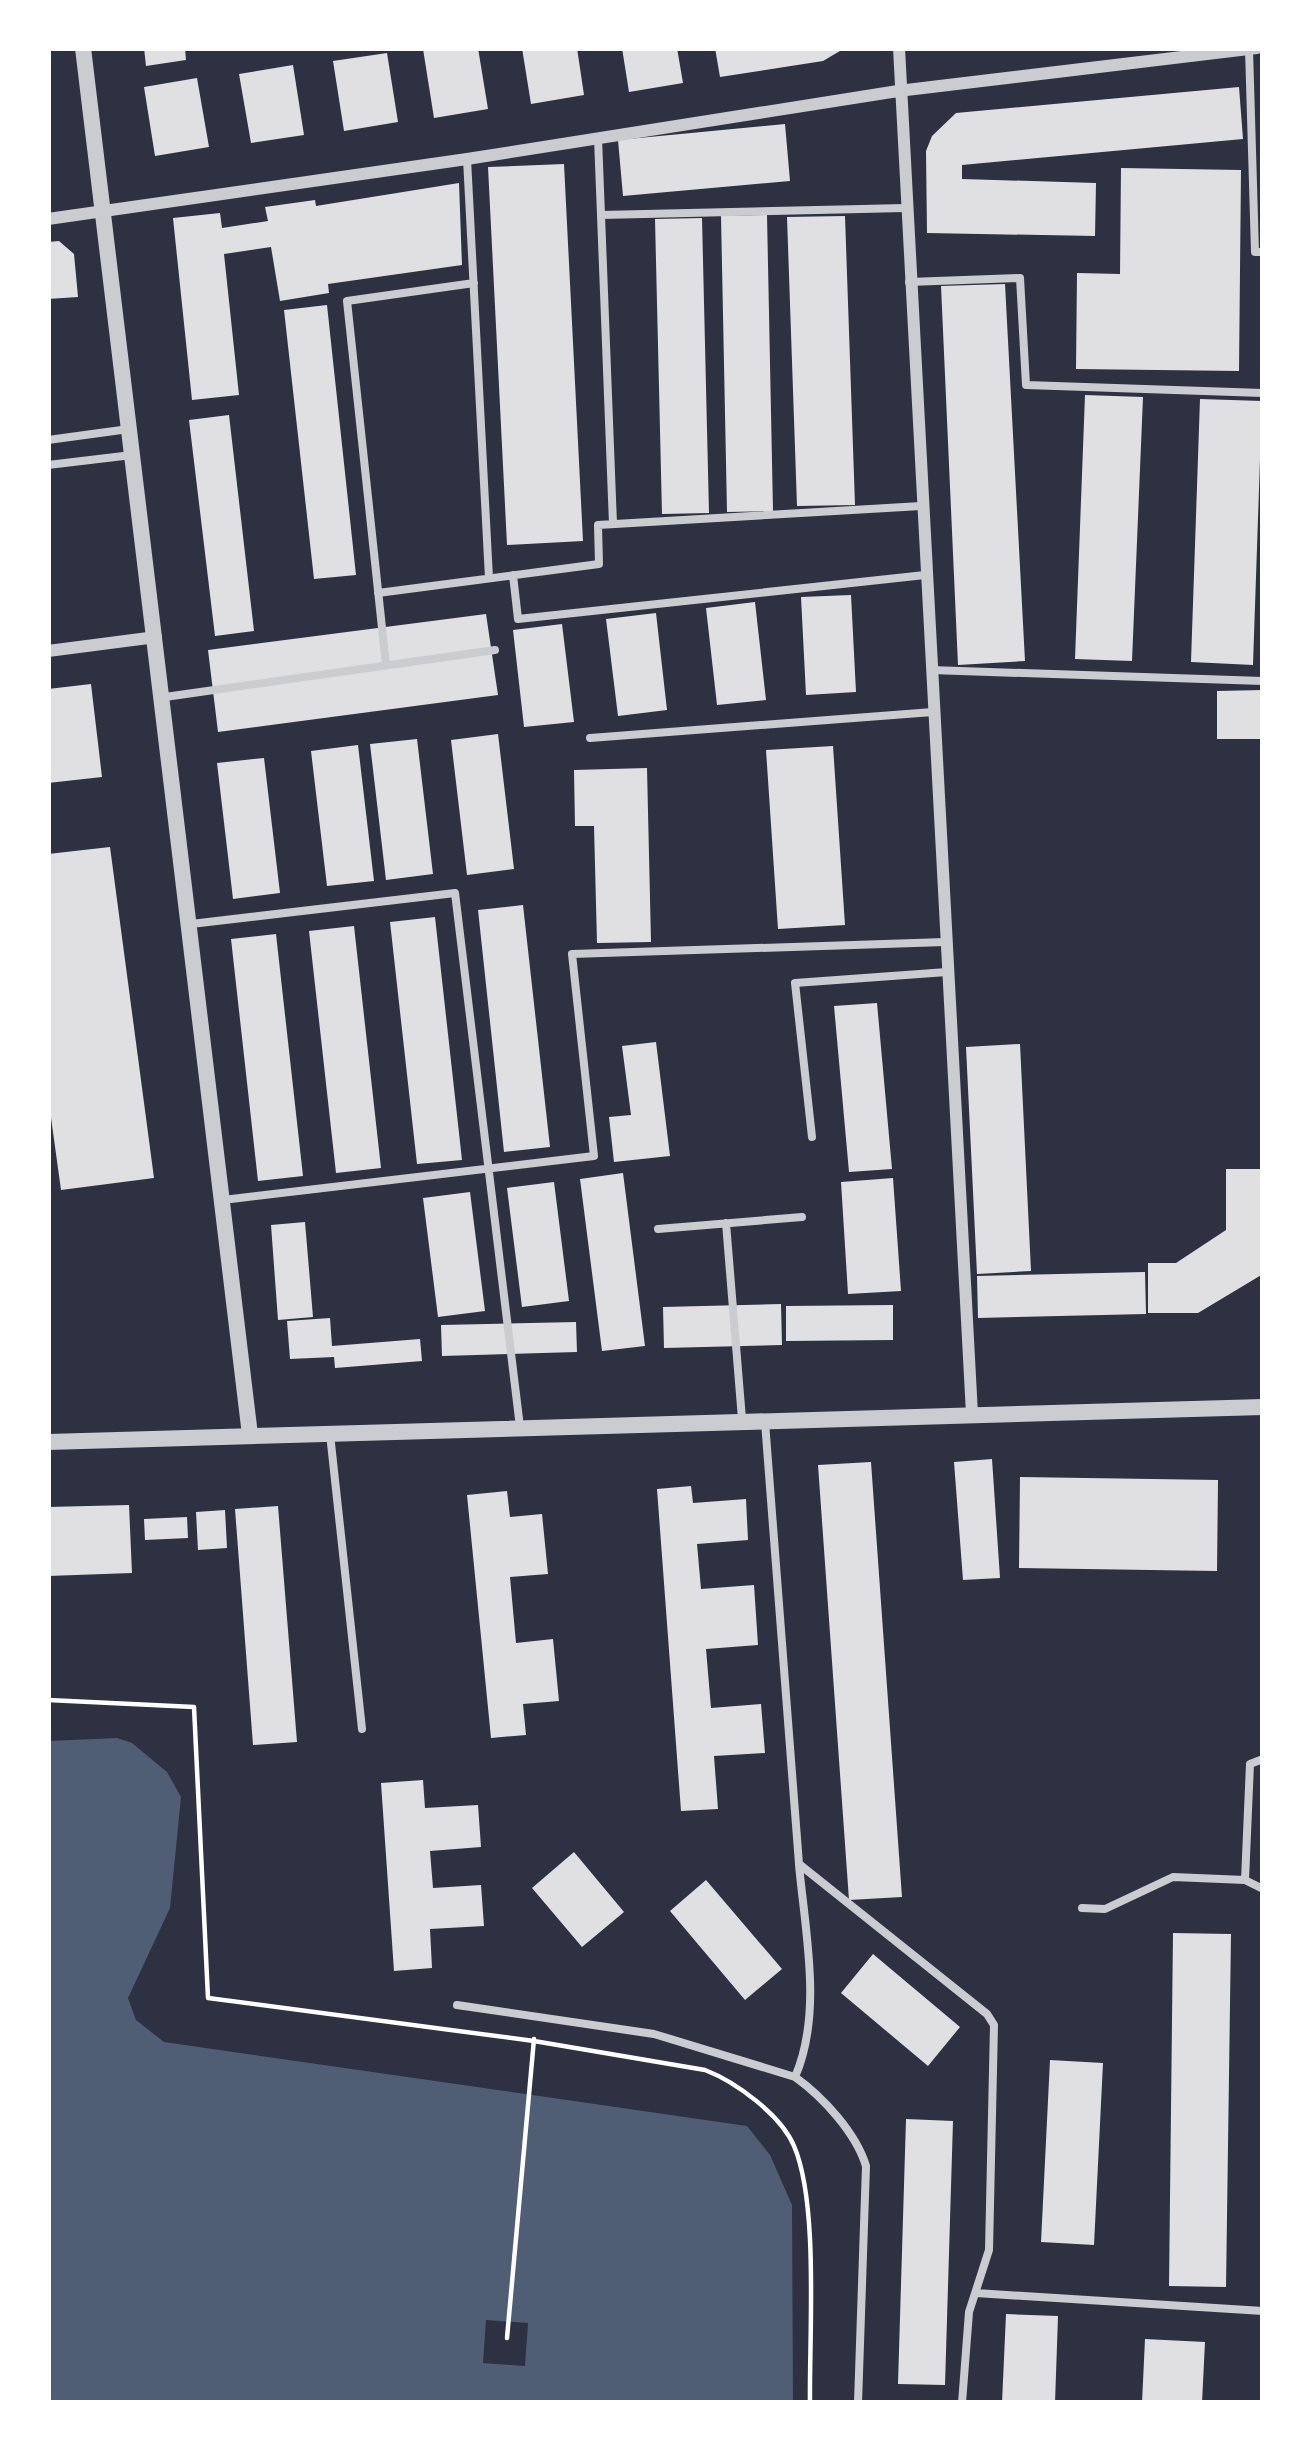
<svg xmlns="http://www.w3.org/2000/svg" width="1311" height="2451" viewBox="0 0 1311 2451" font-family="Rubik,sans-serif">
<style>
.water{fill:#4f5d75;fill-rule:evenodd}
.building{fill:#e0e0e3}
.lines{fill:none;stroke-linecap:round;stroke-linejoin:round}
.path{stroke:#fff;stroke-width:4.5}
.service{stroke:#caccd0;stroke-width:8}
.minor{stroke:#caccd0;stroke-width:12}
.tertiary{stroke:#caccd0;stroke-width:16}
</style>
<rect width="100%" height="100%" fill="#2d3142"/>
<path class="water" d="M117 1738 132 1743 167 1772 181 1797 170 1908 128 1998 136 2020 164 2042 747 2126 770 2155 792 2205 793 2403H48V1741ZM486 2320 528 2323 525 2366 483 2363Z"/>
<path class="building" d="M144 48H185L186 60 146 66Z
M478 48 488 109 434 118 423 49Z
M522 48H577L584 95 531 104Z
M622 48H677L683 83 629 92Z
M715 48H845L823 61 720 77Z
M387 53 398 122 344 131 333 61Z
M293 65 304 135 251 143 239 74Z
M197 78 209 147 155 156 144 87Z
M1239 87 1243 139 962 165V179L1096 183 1095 236 927 233 926 151 932 136 956 113Z
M785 124 790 181 623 196 618 140Z
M564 164 583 541 507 545 488 167Z
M1121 168 1241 170 1239 371 1076 369 1077 273 1120 274Z
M459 183 462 265 328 284 329 293 280 301 271 247 224 254 239 395 192 400 173 218 220 213 222 228 268 221 265 207 315 200 316 206Z
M767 215 773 511 727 512 721 216Z
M845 216 855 505 797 506 787 217Z
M702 218 709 513 662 514 655 219Z
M59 241 74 254 78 297 48 299V242Z
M1005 284 1025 661 958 665 941 286Z
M327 305 356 575 314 579 284 310Z
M1085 395 1143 397 1132 661 1075 659Z
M1200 399 1262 401 1253 665 1191 662Z
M229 415 254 631 215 636 189 420Z
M851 595 856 692 806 695 801 597Z
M755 602 766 700 717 705 706 608Z
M656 613 667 710 618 716 606 619Z
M486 614 498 695 218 732 208 650Z
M562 624 574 722 524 727 513 630Z
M91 684 102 777 48 783V689Z
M1263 690V739H1217V691Z
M498 734 514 869 467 875 451 740Z
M417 739 433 874 386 880 370 744Z
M358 745 374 881 327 886 311 751Z
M833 746 845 925 778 929 766 750Z
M264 758 280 893 233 899 217 763Z
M647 768 651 942 597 943 594 826H575L574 770Z
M110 847 154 1178 61 1190 48 1096V854Z
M523 905 550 1147 504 1152 478 910Z
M435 917 462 1160 417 1164 390 922Z
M354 926 381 1168 336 1173 309 931Z
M276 934 303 1176 258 1181 231 939Z
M877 1003 892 1169 849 1172 834 1006Z
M656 1042 670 1156 614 1162 609 1117 631 1115 622 1046Z
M1020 1044 1031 1271 977 1274 966 1047Z
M1226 1169H1263V1274L1198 1313H1148V1263H1176L1226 1230Z
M623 1173 645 1346 602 1351 580 1179Z
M893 1178 901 1291 848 1294 841 1182Z
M554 1182 569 1301 522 1307 507 1188Z
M470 1192 485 1311 438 1317 423 1198Z
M305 1222 313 1317 278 1320 271 1225Z
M1145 1272 1146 1314 978 1318 977 1276Z
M781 1304 782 1345 664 1348 663 1307Z
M893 1305V1340L786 1341V1306Z
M330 1318 332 1346 420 1339 422 1361 335 1368 334 1357 290 1359 287 1321Z
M576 1322 577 1352 442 1356 441 1325Z
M992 1459 1000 1578 963 1580 954 1462Z
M871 1462 902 1897 849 1900 818 1465Z
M1020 1477 1218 1480 1217 1571 1019 1568Z
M691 1486 693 1503 746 1499 748 1540 697 1544 701 1589 754 1585 758 1645 706 1649 711 1708 761 1704 765 1753 714 1756 718 1809 681 1811 657 1489Z
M507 1491 510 1517 542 1514 548 1574 510 1577 516 1643 553 1639 559 1701 523 1704 526 1735 491 1738 467 1495Z
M129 1505 132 1573 48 1576V1507Z
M278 1506 297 1742 253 1745 235 1509Z
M225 1510 227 1548 198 1550 196 1512Z
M187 1517 188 1538 145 1540 144 1519Z
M423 1780 425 1808 478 1805 481 1847 430 1851 433 1888 481 1885 484 1926 430 1929 432 1968 394 1971 381 1783Z
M574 1852 624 1912 582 1947 532 1888Z
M706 1880 782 1969 745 2000 670 1911Z
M1173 1933 1231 1934 1226 2287 1169 2286Z
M873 1954 960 2027 928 2066 841 1993Z
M1050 2060 1103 2063 1094 2245 1041 2242Z
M906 2119 953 2121 945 2385 898 2384Z
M1006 2314 1058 2316 1055 2403H1002Z
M1145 2339 1205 2342 1202 2403H1142Z"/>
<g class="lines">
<path class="path" d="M48 1700 194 1707 208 1998 534 2041 705 2070C736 2082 781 2115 794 2146 819 2204 809 2336 810 2403
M507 2338 534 2039"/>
<path class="service" d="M1249 49 1255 252H1263
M598 138 613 524
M467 159 489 578
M601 215 905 208
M909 282 1020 278 1026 385 1263 393
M48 440 129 429
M48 465 132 455
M513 575 518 619 925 575
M378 593 599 564 598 525 921 506
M386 665 347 301 474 283
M931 670 1263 681
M165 697 495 650
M590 738 933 712
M191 924 455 893 520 1427
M812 1137 795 983 947 972
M223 1200 594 1156 572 954 945 942
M726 1223 742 1419
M658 1229 802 1217
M765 1422 799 1864 987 2014 994 2025 989 2250 969 2312 962 2403
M330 1434 362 1729
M1263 1759 1250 1764 1245 1880 1263 1889
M1082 1908 1105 1909 1173 1877 1245 1880
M457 2005 654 2034 795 2077C823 2097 856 2133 866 2166L858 2403
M795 2077C823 2013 805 1931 799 1865
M976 2293 1263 2311"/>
<path class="minor" d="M899 48 972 1414
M48 219 467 159 898 91 1257 48
M48 651 156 637"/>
<path class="tertiary" d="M83 48 250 1435
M48 1442 1263 1407"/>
</g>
<rect width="1311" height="2451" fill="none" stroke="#ffffff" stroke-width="102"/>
</svg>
